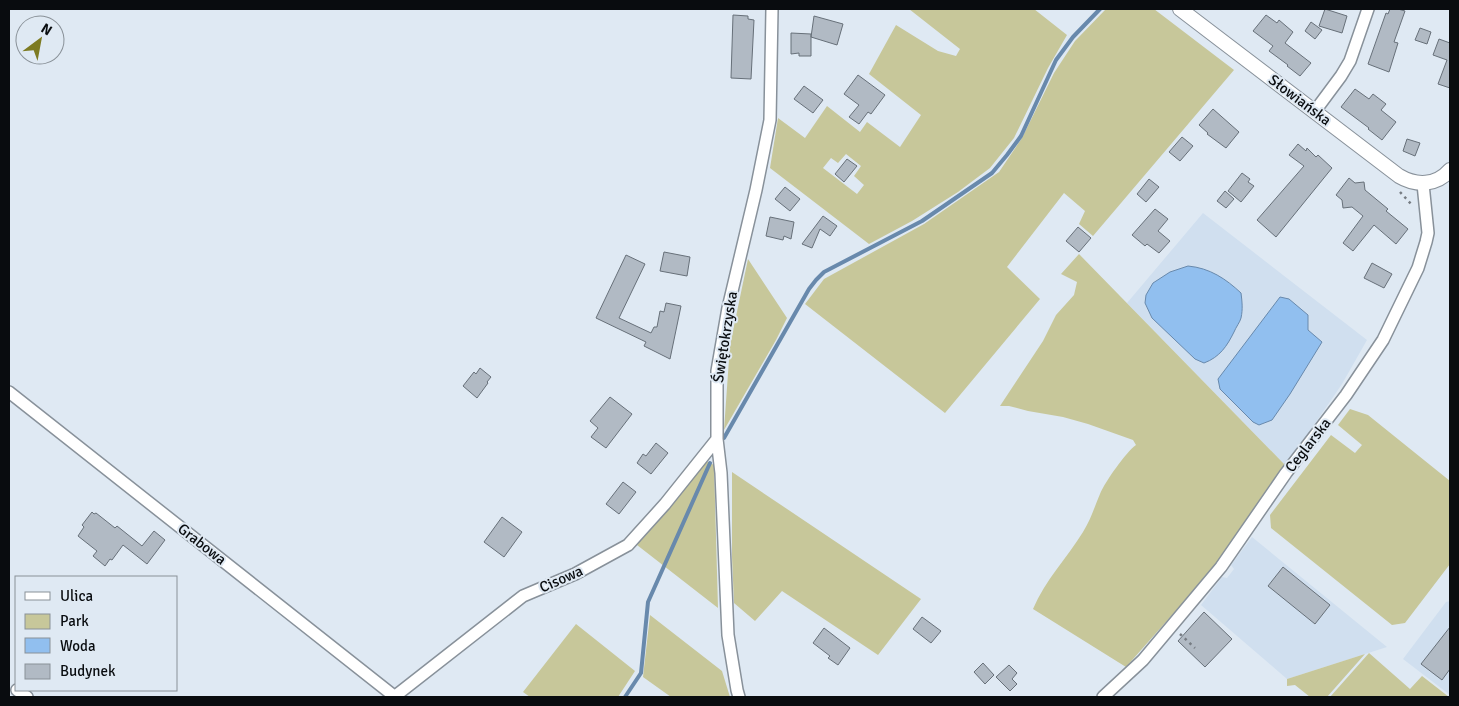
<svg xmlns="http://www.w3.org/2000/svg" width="1459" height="706" viewBox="0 0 1459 706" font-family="Signika,sans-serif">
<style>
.built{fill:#d0dfef}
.green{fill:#c7c79a;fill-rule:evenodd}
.water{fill:#91bfef;stroke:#6889ac}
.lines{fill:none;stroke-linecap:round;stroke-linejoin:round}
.stream{stroke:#6889ac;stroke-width:4}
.building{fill:#b1bac4;stroke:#677079}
.minor-casing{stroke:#88919a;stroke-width:14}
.tertiary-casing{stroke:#88919a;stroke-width:16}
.path{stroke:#767c83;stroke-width:2.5;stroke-dasharray:2.5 4;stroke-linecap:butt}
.minor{stroke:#fff;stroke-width:11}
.tertiary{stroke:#fff;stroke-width:14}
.labels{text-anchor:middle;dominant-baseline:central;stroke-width:4;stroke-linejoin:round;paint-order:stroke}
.street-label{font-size:15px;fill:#090c0f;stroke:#dfe9f3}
</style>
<rect width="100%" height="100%" fill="#dfe9f3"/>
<path class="built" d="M1203 213 1367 340 1342 384 1286 466 1127 303Z
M1252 537 1387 647 1287 679 1201 605 1222 577 1227 578 1234 569 1231 565Z
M1450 601V695L1403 659 1446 602Z"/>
<path class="green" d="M909 9H1034L1067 35 1048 68 1014 138 990 168 958 192 912 221 869 244 770 168 778 118 805 138 827 106 860 132 867 122 900 147 921 115 869 74 896 25 938 51 956 56 960 49ZM846 154 861 166 854 176 864 185 857 194 823 168 831 158 838 163Z
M1106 9H1154L1234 70 1093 236 1079 224 1085 211 1064 193 1007 267 1040 299 945 413 805 304 824 279 924 224 999 172 1022 138 1054 73 1075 41Z
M1079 254 1286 466 1211 571 1126 667 1033 609C1045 580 1067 558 1083 532 1091 519 1094 508 1100 494 1105 482 1126 452 1136 445L1133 440 1088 424 1063 417 1028 411 1009 406H1000L1043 341 1056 315 1074 295 1077 282 1061 274Z
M748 259 787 318 776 340 724 430 730 345Z
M1350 409 1368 415 1450 481V564L1405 623 1392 625 1271 528 1270 515 1331 435 1355 453 1362 445 1338 425Z
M706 461 714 465 718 608 637 545 701 462Z
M732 472 921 599 878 655 782 591 755 621 734 603 732 557Z
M650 615 722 671 730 697H671L643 677Z
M576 624 635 671 618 697H530L523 692Z
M1369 653 1410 689 1422 676 1449 697H1330Z
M1365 654 1327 697H1310L1295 685 1287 686V679Z"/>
<path class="water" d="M1188 266C1210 268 1226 279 1241 293 1242 301 1243 309 1241 318 1240 322 1236 327 1234 332 1227 346 1220 357 1204 363L1195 359 1152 318 1145 303 1146 295 1153 283 1170 272Z
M1280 297 1289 299 1308 315V330L1322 342 1290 394 1272 420 1259 425 1253 422 1220 389 1218 379Z"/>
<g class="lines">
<path class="stream" d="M724 438 809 289 816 280 824 272 922 221 992 173 1007 155 1021 136 1056 60 1073 37 1100 9
M625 697 641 673 648 602 710 463"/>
</g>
<path class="building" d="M1325 9 1347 16 1342 33 1319 26Z
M1390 9H1398L1405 11 1394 42 1398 43 1389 72 1368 64 1386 13 1388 14Z
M733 15 748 16V19L754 20 751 79 731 78Z
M1266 15 1277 23 1279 20 1293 32 1285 43 1311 63 1300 76 1287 66 1288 65 1269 51 1273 46 1253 31Z
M814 16 843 24 837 45 811 37Z
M1311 22 1322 30 1315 39 1305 31Z
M1420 28 1431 32 1427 44 1415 40Z
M791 33 811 34V56H799V53L791 54Z
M1439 39 1450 43V88L1438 84 1447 60 1433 55Z
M858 75 885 95 871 114 868 112 859 124 849 117 859 105 844 94Z
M804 86 823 100 813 113 794 99Z
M1355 89 1369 99 1373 94 1386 104 1381 110 1396 122 1382 140 1368 129 1369 128 1341 107Z
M1213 109 1239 132 1226 148 1207 134 1208 133 1199 125Z
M1182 137 1193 146 1180 161 1169 152Z
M1407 139 1420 143 1415 156 1403 151Z
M1298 144 1306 151 1307 148 1316 157 1318 155 1332 168 1276 237 1257 220 1304 166 1289 155Z
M847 159 857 166 844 182 835 174Z
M1242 173 1250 179 1248 182 1254 186 1241 202 1228 191Z
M1349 178 1355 183 1364 182 1365 190 1388 209 1386 211 1408 229 1396 244 1374 225 1353 251 1343 243 1363 216 1352 207 1343 208 1342 200 1336 195Z
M1149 179 1159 187 1146 202 1137 194Z
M785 187 800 199 790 211 775 199Z
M1225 191 1234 199 1226 208 1217 201Z
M1155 209 1168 219 1158 231 1170 241 1159 253 1147 244 1145 246 1132 235Z
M823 216 837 226 830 236 820 229 812 248 802 244Z
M770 217 794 222 791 239 784 236 783 240 766 236Z
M1078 227 1091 238 1079 252 1066 241Z
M664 252 690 257 687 276 660 271Z
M626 255 645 264 619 318 651 333 654 327H657L660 311 664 312 666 303 681 306 670 359 644 346 646 342 596 318Z
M1372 263 1392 274 1384 288 1364 278Z
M480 368 491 377 487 382 488 383 477 398 463 386 474 372 476 374Z
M610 397 632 414 606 448 591 437 598 428 590 421Z
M656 443 668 453 651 474 637 463 643 454 646 456Z
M623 482 636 492 619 514 606 504Z
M92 512 94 514 96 513 115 528 117 526 142 546 154 531 165 540 147 564 123 545 112 560 110 559 105 566 93 556 97 551 78 536 84 527 82 525Z
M502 517 522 532 504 557 484 542Z
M1283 567 1330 605 1315 624 1268 586Z
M1204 612 1232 639 1205 667 1178 641Z
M922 617 941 631 931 643 913 629Z
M1450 627V669L1442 680 1421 664Z
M824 628 850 648 838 665 828 658 830 656 813 643Z
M983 663 994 675 985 684 974 672Z
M1009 665 1017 673 1012 679 1017 684 1010 691 996 677Z"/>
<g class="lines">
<g class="minor-casing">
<path id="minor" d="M1315 111 1341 76 1350 61 1368 9
M9 392 394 696
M17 690 27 697
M394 697 523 596 575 574 628 545 665 504 717 439
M739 697 737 690 728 635 721 473 717 439V371L728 308 756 190 770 120 772 9
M1103 697 1143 660 1221 567 1286 473 1346 395 1383 340 1418 268 1426 242 1428 233 1423 184"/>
</g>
<g class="tertiary-casing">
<path id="tertiary" d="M1180 9 1399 176C1416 186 1436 186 1450 170"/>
</g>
<path class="path" d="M1400 192 1413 206
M1180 634 1195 648"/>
<use href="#minor" class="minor"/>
<use href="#tertiary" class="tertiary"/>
</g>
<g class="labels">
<g class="street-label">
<text transform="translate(1300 100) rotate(37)">Słowiańska</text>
<text transform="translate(725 337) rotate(-81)">Świętokrzyska</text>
<text transform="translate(1308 445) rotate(-52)">Ceglarska</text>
<text transform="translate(202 544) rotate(38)">Grabowa</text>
<text transform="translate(561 579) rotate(-24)">Cisowa</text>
</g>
</g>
<rect width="1459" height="706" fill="none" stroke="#090c0f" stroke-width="20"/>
<rect x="15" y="576" width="162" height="115" fill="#dfe9f3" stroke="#899198"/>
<rect x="25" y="592" width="25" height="8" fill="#ffffff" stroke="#899198"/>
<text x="60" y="601" font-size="15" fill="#090c0f">Ulica</text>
<rect x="25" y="614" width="25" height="15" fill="#c7c79a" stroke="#899198"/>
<text x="60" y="626" font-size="15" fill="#090c0f">Park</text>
<rect x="25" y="638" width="25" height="15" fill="#91bfef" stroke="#899198"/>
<text x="60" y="651" font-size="15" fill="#090c0f">Woda</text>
<rect x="25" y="664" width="25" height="15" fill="#b1bac4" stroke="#899198"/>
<text x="60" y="676" font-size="15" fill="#090c0f">Budynek</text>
<g transform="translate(40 40) rotate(32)"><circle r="24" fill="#dfe9f3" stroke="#899198"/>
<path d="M0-4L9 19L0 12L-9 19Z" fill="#7d7b22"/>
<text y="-8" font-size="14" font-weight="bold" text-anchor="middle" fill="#090c0f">N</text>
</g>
</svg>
